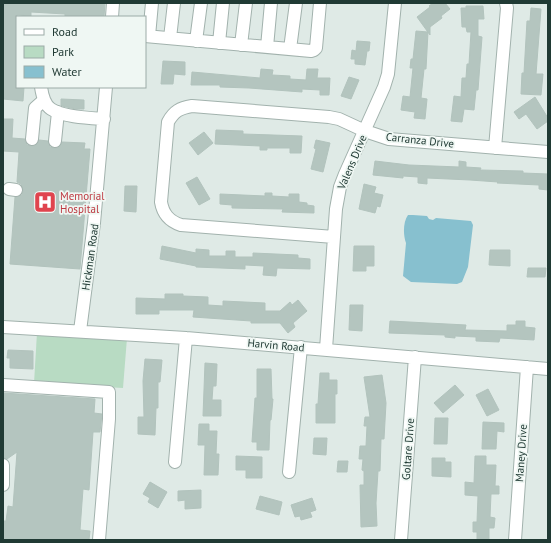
<svg xmlns="http://www.w3.org/2000/svg" width="551" height="543" viewBox="0 0 551 543" font-family="'PT Sans',sans-serif">
<style>
.green{fill:#b8dbc3}
.water{fill:#87c0cf}
.building{fill:#b4c5bf;stroke:#b2c3bd}
.lines{fill:none;stroke-linecap:round;stroke-linejoin:round}
.minor-casing{stroke:#a2b2ad;stroke-width:14}
.minor{stroke:#fff;stroke-width:12}
.labels{text-anchor:middle;dominant-baseline:central;stroke-width:3.5;stroke-linejoin:round;paint-order:stroke}
.street-label{font-size:11px;fill:#203a34;stroke:#eff7f3}
.health-label{font-size:11px;fill:#be3a42;stroke:#eff7f3;text-anchor:start}
</style>
<rect width="100%" height="100%" fill="#dfeae6"/>
<path class="green" d="M37 333 127 338 123 388 34 383Z"/>
<path class="water" d="M408 215H413L427 216 429 219 433 220 436 218 471 221 473 225 468 267 462 282 457 284 411 282 403 276 406 243C403 235 403 222 408 215Z"/>
<path class="building" d="M3 3H105L104 17H65V14L31 12V16L17 15V87H24L23 101 3 99Z
M433 3H445L450 9 441 16 442 18 430 27V35L417 17 430 7 429 6Z
M466 6H483L484 19H478V36L482 37 478 90H476L474 110 464 109 462 122 451 121 454 96 461 97 462 78H466L467 64H469L471 32H467L466 27H462L461 8H466Z
M531 8 541 9 536 74H543L541 95 521 94 522 73H524L527 21H530Z
M416 31 428 32 426 69H424L421 98 427 99 425 119 414 118 415 112 401 110 403 96 410 97 413 68H410L411 59H413Z
M357 41 370 42 369 51H367L365 65 355 64V59H351L352 50 356 51Z
M163 61 185 62V75L174 74 173 84H161Z
M261 69 273 70 272 75 290 76V79L306 80 307 69H318L317 78H330L329 95H320V90L302 89V92L249 88 220 87V85H191L192 72 260 78Z
M349 77 359 80 351 99 341 96Z
M535 97 548 118V121L537 129 526 114 519 119 514 112Z
M61 99 84 100V109H76L62 106 61 105Z
M3 119H13L12 138 25 139 27 145 31 146H35L39 140 48 141 50 147 54 148H58L62 142 85 143 84 149H90L80 269 10 264 15 197 22 195 23 191 21 184 17 182 19 152 3 151Z
M216 130 243 131V134L302 136 301 153H290V148H267V150H260V146L215 144Z
M204 132 213 143 198 155 189 143Z
M316 140 330 143 323 172 311 169 316 149 314 148Z
M375 161 409 165 459 167V161L466 162V167L481 168 480 170 523 171V173L548 174V190L539 189V185L497 183 498 182 470 180 427 178V184L418 183V177L403 176V178L373 175Z
M197 177 210 199 199 205 186 183Z
M364 184 376 187 374 193 383 195 380 207 377 206 375 213 359 209Z
M125 186H137L136 212 124 211Z
M265 193H272V196L289 197V194H299V202L307 203V205L314 206V213L282 212 283 209 232 208V205L220 204V194L265 196Z
M162 246 196 253V249L209 250V256H226V251H235V257H253V253L298 255V258L310 259V269L277 268 276 276 263 275 264 266 245 265V269L196 267V266L160 259Z
M354 246H374V266H366V271H353Z
M490 250H510V266L489 265Z
M528 268H546L545 277H527Z
M165 294H183V296L208 297V305L223 306V301L265 303V311H280L290 302 292 305 298 300 307 311 293 323 295 327 288 333 280 323H251V321L193 317 194 310H159V314H136V298L165 299Z
M350 305H363L362 331 349 330Z
M390 321 466 325 465 330 507 331V325H516V321H525V327L535 328 534 340 500 338 499 342 476 341V337L455 336V338L445 337V335L389 333Z
M8 350 33 351V369L10 368V358H7Z
M145 359 162 360 160 382H158V408H156L155 435 138 434V417H144L143 381Z
M205 363 217 364 216 386H213L212 400H221V416H203Z
M257 369H271L272 399H273L271 420H270L269 450H257V442H252L255 398H257Z
M320 373H329V380H337V394H335V423H316V404H318Z
M382 375 386 403 384 439H381L380 471H378L376 503 377 526 361 527 360 485H364V471L362 470 363 459H359L360 446H366L367 426H364L365 417H370L364 377Z
M455 385 464 395 443 413 434 403Z
M488 389 499 410 487 416 476 395Z
M3 393 95 399 94 413 102 414 100 432H93L89 490 83 489 80 530 90 531 89 540H3V521H6L8 506 13 507 17 452 7 459 3 458Z
M435 418H448L447 444H434Z
M483 422 504 423V432L497 431 496 449H482Z
M199 424H209V431H217L216 454H219L218 475H204L205 445H198Z
M314 438H327L326 455 313 454Z
M236 456 262 457V478H246V470H236Z
M475 456H486V465H496L495 486H499V494H491L490 517 495 518 494 528H489V540H477V532H473V522H477L478 496 465 495V482L474 483Z
M432 458H445V462H451V477L432 476Z
M338 461H348L347 472H337Z
M150 482 167 492 158 508 148 502 150 498 143 494Z
M201 490V508L185 509V500L178 501V491Z
M260 496 282 502 279 515 256 509Z
M312 498 316 510 310 512 312 517 301 520 300 516 295 517 291 505Z"/>
<g class="lines">
<g class="minor-casing">
<path id="minor" d="M112 17 113 3
M145 36 311 51 314 50 316 48 320 3
M149 36 152 3
M170 38 174 3
M196 41 201 3
M219 43 223 3
M241 45 246 3
M267 47 271 3
M290 49 296 3
M41 87C42 94 45 105 51 109 63 117 89 118 104 119
M32 139 35 108 44 100
M55 141 58 112
M495 148 507 8 506 3
M9 189 16 190
M334 237 181 225C169 221 163 214 161 202L168 122C174 111 180 108 192 106L329 117 339 119 365 131 389 139 548 152
M3 327 186 338 548 369
M80 331 94 223 106 87
M326 349 336 209 340 187 345 174 384 87 388 74 395 3
M3 385 109 392V419L99 540
M175 462 186 338
M289 472 301 347
M3 485V465
M401 540 415 357
M515 540 527 367"/>
</g>
<use href="#minor" class="minor"/>
</g>
<defs>
<g id="hospital-square" transform="scale(1.15)"><rect x="-9" y="-9" width="18" height="18" rx="4" fill="#e0444e" stroke="#eff7f3"/><path d="M-5-5h3v3.5h4V-5h3V5h-3V1.5h-4V5h-3Z" fill="#fff"/></g>
</defs>
<g fill-rule="evenodd">
<use href="#hospital-square" x="45" y="202"/>
</g>
<g class="labels">
<g class="street-label">
<text transform="translate(420 140) rotate(6)">Carranza Drive</text>
<text transform="translate(352 162) rotate(-67)">Valens Drive</text>
<text transform="translate(90 257) rotate(-82)">Hickman Road</text>
<text transform="translate(276 345) rotate(5)">Harvin Road</text>
<text transform="translate(408 449) rotate(-86)">Goltare Drive</text>
<text transform="translate(521 453) rotate(-86)">Maney Drive</text>
</g>
<g class="health-label">
<text x="60" y="196">Memorial<tspan x="60" dy="13">Hospital</tspan></text>
</g>
</g>
<rect width="551" height="543" fill="none" stroke="#203a34" stroke-width="8"/>
<rect x="16" y="16" width="130" height="72" fill="#eff7f3" stroke="#9caba7"/>
<rect x="24" y="29" width="20" height="6" fill="#ffffff" stroke="#9caba7"/>
<text x="52" y="36" font-size="12" fill="#203a34">Road</text>
<rect x="24" y="46" width="20" height="12" fill="#b8dbc3" stroke="#9caba7"/>
<text x="52" y="56" font-size="12" fill="#203a34">Park</text>
<rect x="24" y="66" width="20" height="12" fill="#87c0cf" stroke="#9caba7"/>
<text x="52" y="76" font-size="12" fill="#203a34">Water</text>
</svg>
